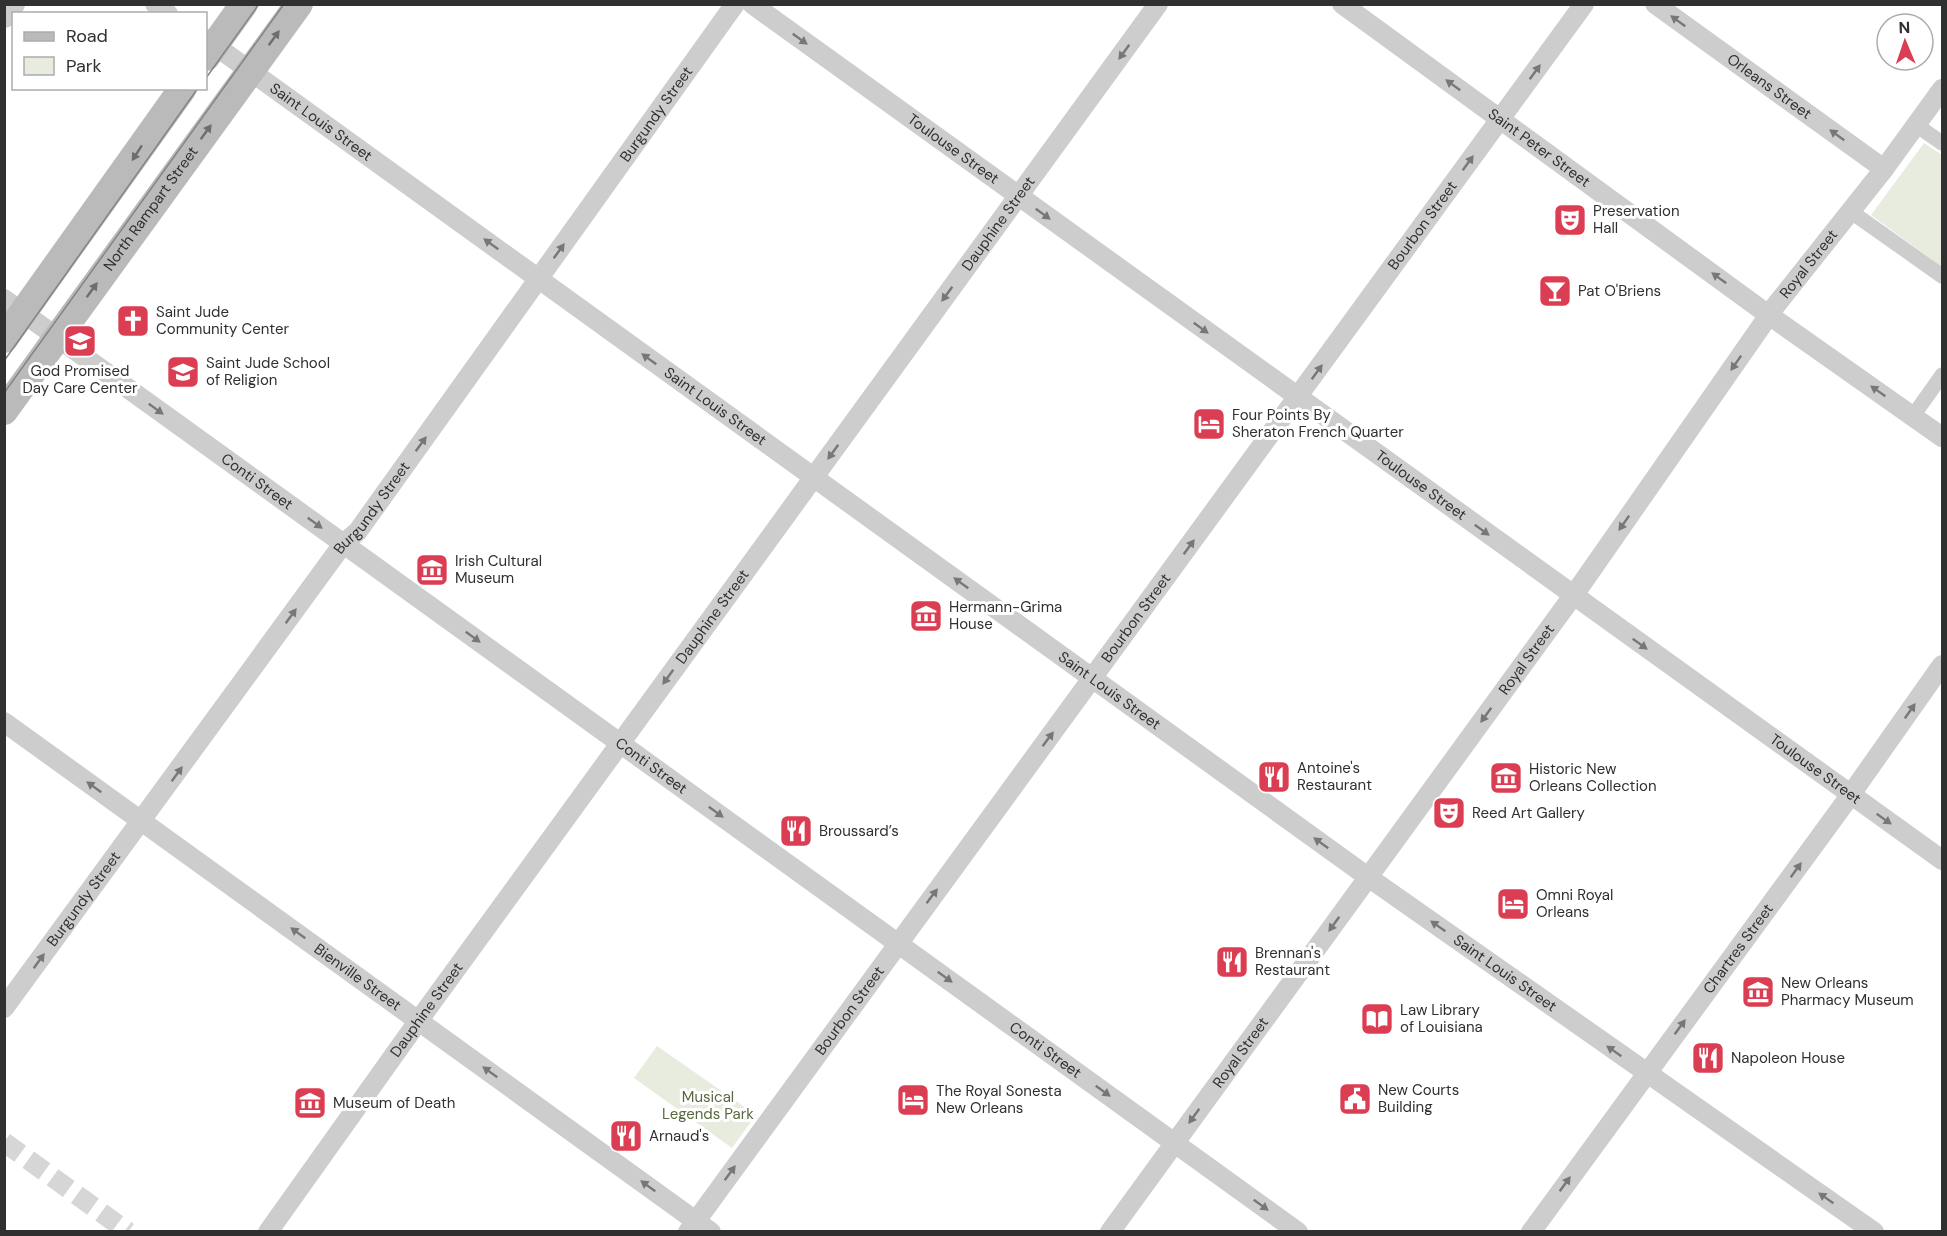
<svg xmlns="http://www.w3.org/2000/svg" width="1947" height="1236" viewBox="0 0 1947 1236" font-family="'DM Sans',sans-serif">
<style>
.green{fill:#e7ecdf}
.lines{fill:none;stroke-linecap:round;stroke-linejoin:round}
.minor-tunnel{stroke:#d6d6d6;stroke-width:20;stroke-dasharray:20 10;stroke-linecap:butt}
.pedestrian{stroke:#cdcdcd;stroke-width:15}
.minor{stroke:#cdcdcd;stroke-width:20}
.tertiary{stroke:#cdcdcd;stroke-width:24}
.secondary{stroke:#bababa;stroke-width:28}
.tram{stroke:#858585;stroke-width:1.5}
.oneway{fill:#777}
.oneway2{fill:#6e6e6e}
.labels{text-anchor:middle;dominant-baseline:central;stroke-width:6;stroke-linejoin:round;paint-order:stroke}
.street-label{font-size:15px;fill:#303030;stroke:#fff}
.poi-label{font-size:15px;fill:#303030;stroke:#fff;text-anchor:start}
.park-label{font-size:15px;fill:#56693f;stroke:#fff}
</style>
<rect width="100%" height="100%" fill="#fff"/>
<path class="green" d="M1924 143 1942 155V267L1871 215Z
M657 1046 756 1115 732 1148 634 1078Z"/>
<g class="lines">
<path class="minor-tunnel" d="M4 1142 128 1232"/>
<path class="pedestrian" d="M1916 125 1942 143
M1850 211 1942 276
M1913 416 1942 375"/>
<g class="minor">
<path d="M155 4 168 14"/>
<path id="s1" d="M752 4 1942 860"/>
<path id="s2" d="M1342 4 1759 308 1942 437"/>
<path id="s3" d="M1655 4 1884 169"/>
<path id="s4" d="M206 39 1368 877 1874 1232"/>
<path id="s5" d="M4 299 1298 1232"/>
<path id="s6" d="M4 722 711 1232"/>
<path id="s7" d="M4 1008 343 544 358 531 735 4"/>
<path id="s8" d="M268 1232 419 1020 1158 4"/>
<path id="s9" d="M688 1232 1584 4"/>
<path id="s10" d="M1110 1232 1583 582 1776 305 1884 169 1942 89"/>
<path id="s11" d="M1531 1232 1844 804 1942 665"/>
</g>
<path class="tertiary" d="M4 16 13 4"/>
<g class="secondary">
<path d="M206 57 244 4"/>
<path d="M4 339 183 88"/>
<path id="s12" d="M4 411 299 4"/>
</g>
<path class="tram" d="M206 78 259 4
M4 361 198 88
M4 393 284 4"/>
</g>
<defs><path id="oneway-solid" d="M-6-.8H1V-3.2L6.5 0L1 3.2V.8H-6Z" transform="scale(1.5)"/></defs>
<g class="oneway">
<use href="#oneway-solid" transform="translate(1678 21) rotate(-144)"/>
<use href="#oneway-solid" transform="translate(800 39) rotate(36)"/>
<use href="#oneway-solid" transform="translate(1124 52) rotate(126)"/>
<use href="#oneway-solid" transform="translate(1535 72) rotate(-54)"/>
<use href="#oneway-solid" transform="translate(1453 85) rotate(-144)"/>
<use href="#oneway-solid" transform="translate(1837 135) rotate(-144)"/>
<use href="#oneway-solid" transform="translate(1468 163) rotate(-54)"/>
<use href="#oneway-solid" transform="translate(1043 214) rotate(36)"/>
<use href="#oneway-solid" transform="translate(491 244) rotate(-144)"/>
<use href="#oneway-solid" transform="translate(559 251) rotate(-54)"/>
<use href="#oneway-solid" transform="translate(1719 278) rotate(-144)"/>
<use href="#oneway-solid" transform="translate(947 294) rotate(126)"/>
<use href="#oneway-solid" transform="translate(1201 328) rotate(36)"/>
<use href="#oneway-solid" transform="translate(649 359) rotate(-144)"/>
<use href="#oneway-solid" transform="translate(1736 363) rotate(125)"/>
<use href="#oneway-solid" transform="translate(1317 372) rotate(-54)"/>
<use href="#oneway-solid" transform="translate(1878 391) rotate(-145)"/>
<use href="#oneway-solid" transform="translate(156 409) rotate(36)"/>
<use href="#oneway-solid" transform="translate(421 444) rotate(-54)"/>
<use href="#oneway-solid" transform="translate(833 452) rotate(126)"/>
<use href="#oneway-solid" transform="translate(315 523) rotate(36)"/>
<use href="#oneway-solid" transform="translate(1624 523) rotate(125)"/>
<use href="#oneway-solid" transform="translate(1482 530) rotate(36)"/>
<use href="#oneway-solid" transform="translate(1189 547) rotate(-54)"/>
<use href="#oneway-solid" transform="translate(961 583) rotate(-144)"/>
<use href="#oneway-solid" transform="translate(291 616) rotate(-54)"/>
<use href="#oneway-solid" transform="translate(473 637) rotate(36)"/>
<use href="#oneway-solid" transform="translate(1640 644) rotate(36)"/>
<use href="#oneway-solid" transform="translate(668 677) rotate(126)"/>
<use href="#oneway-solid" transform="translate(1910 711) rotate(-55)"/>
<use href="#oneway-solid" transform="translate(1486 715) rotate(126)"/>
<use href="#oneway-solid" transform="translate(1048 739) rotate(-53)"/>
<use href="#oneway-solid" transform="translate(177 774) rotate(-54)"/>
<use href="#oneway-solid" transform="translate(94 787) rotate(-144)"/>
<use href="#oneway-solid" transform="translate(716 812) rotate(36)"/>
<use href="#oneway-solid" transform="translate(1884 819) rotate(35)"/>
<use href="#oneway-solid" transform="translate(1321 843) rotate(-144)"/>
<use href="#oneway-solid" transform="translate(1796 870) rotate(-54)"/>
<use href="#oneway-solid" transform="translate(932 896) rotate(-53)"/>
<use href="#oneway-solid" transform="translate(1334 924) rotate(126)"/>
<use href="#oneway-solid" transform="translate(1438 926) rotate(-145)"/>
<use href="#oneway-solid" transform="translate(298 933) rotate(-144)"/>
<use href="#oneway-solid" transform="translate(39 961) rotate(-54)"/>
<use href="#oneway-solid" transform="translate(945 977) rotate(36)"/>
<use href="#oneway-solid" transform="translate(1680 1027) rotate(-54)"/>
<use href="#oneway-solid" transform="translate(1614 1051) rotate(-145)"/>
<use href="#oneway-solid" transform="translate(490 1072) rotate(-144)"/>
<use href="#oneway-solid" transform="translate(1103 1091) rotate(36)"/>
<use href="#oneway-solid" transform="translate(1194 1116) rotate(126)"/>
<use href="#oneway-solid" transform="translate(730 1173) rotate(-54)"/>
<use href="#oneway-solid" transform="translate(1565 1184) rotate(-54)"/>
<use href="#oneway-solid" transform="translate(648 1186) rotate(-144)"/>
<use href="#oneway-solid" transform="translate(1826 1198) rotate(-145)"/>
<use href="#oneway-solid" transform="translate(1261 1205) rotate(36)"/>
</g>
<g class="oneway2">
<use href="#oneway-solid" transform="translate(274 38) rotate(-54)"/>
<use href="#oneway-solid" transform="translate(206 132) rotate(-54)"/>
<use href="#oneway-solid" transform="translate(137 153) rotate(123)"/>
<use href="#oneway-solid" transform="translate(92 290) rotate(-54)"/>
</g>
<defs>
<g id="theatre-square" transform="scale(1.725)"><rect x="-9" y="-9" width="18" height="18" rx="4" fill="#db3e53" stroke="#fff"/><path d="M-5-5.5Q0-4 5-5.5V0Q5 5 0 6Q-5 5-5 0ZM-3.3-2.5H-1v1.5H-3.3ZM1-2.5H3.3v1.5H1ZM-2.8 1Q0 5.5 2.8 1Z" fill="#fff"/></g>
<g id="bar-square" transform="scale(1.725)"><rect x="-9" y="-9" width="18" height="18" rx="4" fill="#db3e53" stroke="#fff"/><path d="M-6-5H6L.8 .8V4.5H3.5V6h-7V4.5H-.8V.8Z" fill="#fff"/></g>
<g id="church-square" transform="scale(1.725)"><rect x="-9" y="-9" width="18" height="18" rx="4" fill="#db3e53" stroke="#fff"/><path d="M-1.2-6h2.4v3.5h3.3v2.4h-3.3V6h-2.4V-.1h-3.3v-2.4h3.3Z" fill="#fff"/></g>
<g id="school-square" transform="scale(1.725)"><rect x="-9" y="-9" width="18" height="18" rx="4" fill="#db3e53" stroke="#fff"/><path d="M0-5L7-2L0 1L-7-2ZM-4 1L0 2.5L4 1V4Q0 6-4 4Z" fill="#fff"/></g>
<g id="hotel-square" transform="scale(1.725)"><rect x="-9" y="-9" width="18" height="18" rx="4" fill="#db3e53" stroke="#fff"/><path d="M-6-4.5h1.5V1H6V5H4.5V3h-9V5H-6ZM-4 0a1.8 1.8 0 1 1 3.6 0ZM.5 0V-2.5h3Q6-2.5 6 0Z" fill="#fff"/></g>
<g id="museum-square" transform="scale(1.725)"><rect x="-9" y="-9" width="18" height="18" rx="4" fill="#db3e53" stroke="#fff"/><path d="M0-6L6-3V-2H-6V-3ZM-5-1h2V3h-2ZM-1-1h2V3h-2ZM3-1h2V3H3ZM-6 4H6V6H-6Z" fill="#fff"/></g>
<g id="restaurant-square" transform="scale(1.725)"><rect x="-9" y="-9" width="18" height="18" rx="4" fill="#db3e53" stroke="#fff"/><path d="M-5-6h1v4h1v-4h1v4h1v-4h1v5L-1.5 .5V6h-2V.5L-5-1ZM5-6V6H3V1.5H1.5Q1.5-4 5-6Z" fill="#fff"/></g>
<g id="library-square" transform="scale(1.725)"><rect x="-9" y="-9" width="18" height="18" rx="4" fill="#db3e53" stroke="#fff"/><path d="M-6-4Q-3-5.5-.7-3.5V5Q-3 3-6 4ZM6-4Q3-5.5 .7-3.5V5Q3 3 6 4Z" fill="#fff"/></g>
<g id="civic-square" transform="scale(1.725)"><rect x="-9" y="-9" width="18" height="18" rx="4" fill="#db3e53" stroke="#fff"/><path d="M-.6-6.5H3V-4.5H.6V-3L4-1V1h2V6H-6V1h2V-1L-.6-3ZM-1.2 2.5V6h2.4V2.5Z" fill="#fff"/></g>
</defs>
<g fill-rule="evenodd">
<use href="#theatre-square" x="1570" y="220"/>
<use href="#bar-square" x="1555" y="291"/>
<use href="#church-square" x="133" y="321"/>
<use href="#school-square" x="80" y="341"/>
<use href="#school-square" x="183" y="372"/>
<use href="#hotel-square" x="1209" y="424"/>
<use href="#museum-square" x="432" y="570"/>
<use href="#museum-square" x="926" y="616"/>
<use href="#restaurant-square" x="1274" y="777"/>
<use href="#museum-square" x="1506" y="778"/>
<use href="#theatre-square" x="1449" y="813"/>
<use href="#restaurant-square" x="796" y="831"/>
<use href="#hotel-square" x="1513" y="904"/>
<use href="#restaurant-square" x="1232" y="962"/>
<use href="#museum-square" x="1758" y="992"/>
<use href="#library-square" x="1377" y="1019"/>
<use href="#restaurant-square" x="1708" y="1058"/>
<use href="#civic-square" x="1355" y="1099"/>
<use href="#hotel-square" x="913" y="1100"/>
<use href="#museum-square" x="310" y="1103"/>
<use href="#restaurant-square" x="626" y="1136"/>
</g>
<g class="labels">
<g class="street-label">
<text stroke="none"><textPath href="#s3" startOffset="141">Orleans Street</textPath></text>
<text stroke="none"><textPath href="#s7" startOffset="1107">Burgundy Street</textPath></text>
<text stroke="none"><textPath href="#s4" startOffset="142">Saint Louis Street</textPath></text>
<text stroke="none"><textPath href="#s2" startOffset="244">Saint Peter Street</textPath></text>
<text stroke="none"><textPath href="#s1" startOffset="248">Toulouse Street</textPath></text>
<text stroke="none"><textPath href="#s12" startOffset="250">North Rampart Street</textPath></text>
<text stroke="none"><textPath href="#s8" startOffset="1245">Dauphine Street</textPath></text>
<text stroke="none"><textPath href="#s9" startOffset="1246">Bourbon Street</textPath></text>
<text stroke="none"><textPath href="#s10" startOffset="1194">Royal Street</textPath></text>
<text stroke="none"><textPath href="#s4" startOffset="628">Saint Louis Street</textPath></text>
<text stroke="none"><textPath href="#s5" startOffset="312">Conti Street</textPath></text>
<text stroke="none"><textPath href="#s1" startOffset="824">Toulouse Street</textPath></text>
<text stroke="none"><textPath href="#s7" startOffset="621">Burgundy Street</textPath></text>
<text stroke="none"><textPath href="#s8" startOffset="759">Dauphine Street</textPath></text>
<text stroke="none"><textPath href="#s9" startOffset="760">Bourbon Street</textPath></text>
<text stroke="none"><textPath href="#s10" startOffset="708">Royal Street</textPath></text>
<text stroke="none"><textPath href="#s4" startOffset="1114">Saint Louis Street</textPath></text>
<text stroke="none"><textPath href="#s5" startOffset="798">Conti Street</textPath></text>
<text stroke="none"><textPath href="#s1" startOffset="1310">Toulouse Street</textPath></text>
<text stroke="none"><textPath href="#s7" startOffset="135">Burgundy Street</textPath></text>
<text stroke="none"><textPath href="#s11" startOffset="351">Chartres Street</textPath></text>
<text stroke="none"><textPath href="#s4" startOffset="1600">Saint Louis Street</textPath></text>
<text stroke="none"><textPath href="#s6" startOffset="436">Bienville Street</textPath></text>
<text stroke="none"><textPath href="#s8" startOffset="273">Dauphine Street</textPath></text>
<text stroke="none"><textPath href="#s9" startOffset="274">Bourbon Street</textPath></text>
<text stroke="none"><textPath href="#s5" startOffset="1284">Conti Street</textPath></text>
<text stroke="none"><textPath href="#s10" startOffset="222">Royal Street</textPath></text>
</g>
<g class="poi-label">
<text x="1593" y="211">Preservation<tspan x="1593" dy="17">Hall</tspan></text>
<text x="1578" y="291">Pat O'Briens</text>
<text x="156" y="312">Saint Jude<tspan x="156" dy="17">Community Center</tspan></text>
<text x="206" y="363">Saint Jude School<tspan x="206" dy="17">of Religion</tspan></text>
<text x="80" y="371" text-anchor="middle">God Promised<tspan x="80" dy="17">Day Care Center</tspan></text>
<text x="1232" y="415">Four Points By<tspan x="1232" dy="17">Sheraton French Quarter</tspan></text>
<text x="455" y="561">Irish Cultural<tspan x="455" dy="17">Museum</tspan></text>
<text x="949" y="607">Hermann-Grima<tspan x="949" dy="17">House</tspan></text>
<text x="1297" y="768">Antoine's<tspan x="1297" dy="17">Restaurant</tspan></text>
<text x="1529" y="769">Historic New<tspan x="1529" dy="17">Orleans Collection</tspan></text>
<text x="1472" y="813">Reed Art Gallery</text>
<text x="819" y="831">Broussard’s</text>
<text x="1536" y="895">Omni Royal<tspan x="1536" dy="17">Orleans</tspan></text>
<text x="1255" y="953">Brennan's<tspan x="1255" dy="17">Restaurant</tspan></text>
<text x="1781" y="983">New Orleans<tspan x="1781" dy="17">Pharmacy Museum</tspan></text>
<text x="1400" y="1010">Law Library<tspan x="1400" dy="17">of Louisiana</tspan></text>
<text x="1731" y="1058">Napoleon House</text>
<text x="1378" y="1090">New Courts<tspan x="1378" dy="17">Building</tspan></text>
<text x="936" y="1091">The Royal Sonesta<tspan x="936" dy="17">New Orleans</tspan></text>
<text x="333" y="1103">Museum of Death</text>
<text x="649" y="1136">Arnaud's</text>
</g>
<g class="park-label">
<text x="708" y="1097">Musical<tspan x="708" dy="17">Legends Park</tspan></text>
</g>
</g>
<rect width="1947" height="1236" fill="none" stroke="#303030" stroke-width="12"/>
<rect x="12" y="12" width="195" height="78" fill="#ffffff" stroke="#acacac" stroke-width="1.5"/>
<rect x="24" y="32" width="30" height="9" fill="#bababa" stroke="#acacac" stroke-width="1.5"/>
<text x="66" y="42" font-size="18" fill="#303030">Road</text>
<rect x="24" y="57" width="30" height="18" fill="#e7ecdf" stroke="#acacac" stroke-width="1.5"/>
<text x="66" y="72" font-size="18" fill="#303030">Park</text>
<g transform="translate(1905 42) rotate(358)"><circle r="28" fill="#ffffff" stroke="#acacac" stroke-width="1.5"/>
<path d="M0-4.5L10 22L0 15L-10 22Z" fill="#db3e53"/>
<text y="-9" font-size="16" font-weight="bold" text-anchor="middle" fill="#303030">N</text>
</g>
</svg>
